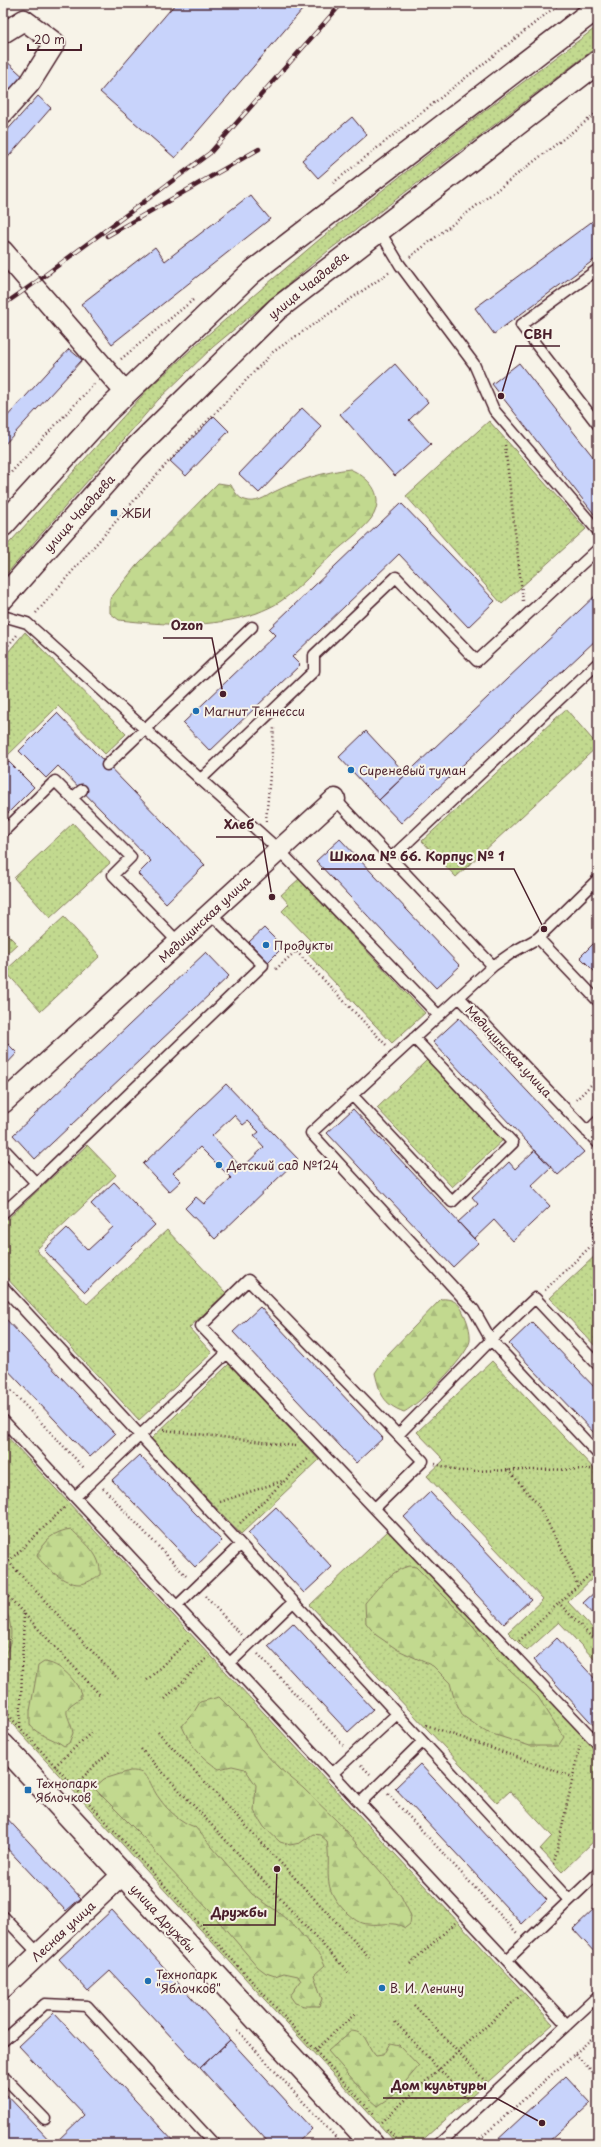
<svg xmlns="http://www.w3.org/2000/svg" width="601" height="2147" viewBox="0 0 601 2147" font-family="'Playpen Sans',sans-serif">
<style>
.green{fill:url(#green-dots);stroke:#867c5d}
.forest{fill:url(#forest-firs);stroke:#867c5d}
.building{fill:#c8d3fb;stroke:#4a1f2b;fill-rule:evenodd}
.lines{fill:none;stroke-linecap:round;stroke-linejoin:round}
.service-casing{stroke:#4a1f2b;stroke-width:13}
.minor-casing{stroke:#4a1f2b;stroke-width:23}
.secondary-casing{stroke:#4a1f2b;stroke-width:25}
.primary-casing{stroke:#4a1f2b;stroke-width:25}
.path{stroke:#4a1f2b;stroke-width:2.5;stroke-dasharray:1 3;stroke-linecap:butt}
.service{stroke:#f7f3e8;stroke-width:10}
.minor{stroke:#f7f3e8;stroke-width:20}
.secondary{stroke:#f7f3e8;stroke-width:22}
.primary{stroke:#f7f3e8;stroke-width:22}
.rail-casing{stroke:#4a1f2b;stroke-width:4.5}
.rail{stroke:#f7f3e8;stroke-width:3;stroke-dasharray:9;stroke-linecap:butt}
.poi-dot{fill:#1f6fb2;stroke:#f7f3e8;stroke-width:1.5}
.labels{text-anchor:middle;dominant-baseline:central;stroke-width:4;stroke-linejoin:round;paint-order:stroke}
.street-label{font-size:12px;fill:#4a1f2b;stroke:#f7f3e8}
.poi-label{font-size:12px;fill:#4a1f2b;stroke:#f7f3e8;text-anchor:start}
.leader{fill:none;stroke:#4a1f2b;stroke-width:1.5}
.callout-dot{fill:#4a1f2b;stroke:#f7f3e8;stroke-width:1.5}
.callout-label{font-size:13px;text-anchor:middle;font-weight:bold;fill:#4a1f2b;stroke:#f7f3e8;stroke-width:4;stroke-linejoin:round;paint-order:stroke}
</style>
<defs>
<pattern id="green-dots" width="8" height="8" patternUnits="userSpaceOnUse"><rect width="8" height="8" fill="#c2d98f"/><path d="M2 2h.1M6 6h.1" fill="none" stroke="#a8ba7c" stroke-width="1.8" stroke-linecap="round"/></pattern>
<pattern id="forest-firs" width="22" height="20" patternUnits="userSpaceOnUse"><rect width="22" height="20" fill="#c2d98f"/><path d="M5 1l3.5 6h-7zM16 11l3.5 6h-7z" fill="#a8ba7c"/></pattern>
</defs>
<rect width="100%" height="100%" fill="#f7f3e8"/>
<filter id="ink" filterUnits="userSpaceOnUse"><feTurbulence type="fractalNoise" baseFrequency=".025" numOctaves="2"/><feDisplacementMap in="SourceGraphic" scale="8" xChannelSelector="R" yChannelSelector="G"/><feConvolveMatrix kernelMatrix="1 2 1 2 8 2 1 2 1" color-interpolation-filters="sRGB"/></filter>
<g filter="url(#ink)">
<path class="green" d="M598 26V46L328 251 213 347 158 400 3 578V550L148 389 205 337 320 239 470 122Z
M489 421 586 529 502 604 406 496Z
M25 632 126 734 105 754 58 706 3 760V658Z
M566 709 598 746 456 877 422 841Z
M73 823 110 863 50 918 14 878Z
M299 879 425 1013 392 1043 302 948 310 940 282 911 289 904 281 895Z
M64 917 100 956 41 1011 5 971Z
M3 930 17 944 3 957Z
M427 1060 503 1140 452 1187 377 1108Z
M87 1145 116 1175 36 1250 87 1304 167 1230 226 1293 189 1328 212 1353 139 1420 3 1274V1223Z
M598 1253V1349L550 1298Z
M492 1361 598 1473V1573L568 1602 598 1634V1663L559 1622 527 1651 508 1632 543 1599 427 1476 444 1460 417 1432Z
M229 1364 319 1460 241 1534 151 1439Z
M3 1432 553 2024 418 2144H397L3 1714Z
M389 1530 598 1752V1837L562 1872 540 1849 552 1836 510 1791 497 1803 310 1605Z"/>
<path class="forest" d="M350 469C368 477 384 493 374 514 368 527 343 544 333 554 315 570 300 588 281 601 274 606 264 610 257 613 210 629 167 625 119 620L110 613V599L136 566 218 483 231 485C235 492 238 498 245 500 256 504 265 497 274 492 298 480 324 472 350 469Z
M441 1299C451 1298 459 1302 463 1312 467 1320 471 1331 470 1341 466 1359 419 1404 404 1412 383 1404 380 1394 375 1373L387 1355Z
M71 1529C84 1542 102 1555 100 1575 94 1578 87 1584 79 1584 64 1584 45 1567 37 1556 43 1540 55 1531 71 1529Z
M410 1566 416 1567 474 1627 496 1658 538 1697 564 1737 558 1746H530L486 1732 463 1716 454 1698 450 1683 433 1666 398 1650 376 1635 366 1623 365 1603C377 1589 392 1569 410 1566Z
M3 1607C13 1620 14 1644 3 1657Z
M44 1662C59 1663 76 1679 81 1694V1698C58 1712 69 1712 73 1733L69 1743 64 1746C54 1738 38 1736 30 1725V1711L38 1666Z
M219 1697 245 1723 260 1748 279 1768 303 1788 338 1822 387 1879 401 1896 411 1916 410 1924 405 1928C393 1920 381 1926 368 1924 359 1924 354 1919 347 1913 319 1886 332 1873 327 1841L320 1835 313 1834 300 1843 290 1845 280 1842 264 1827 254 1811 256 1785 245 1769 232 1766 219 1769C202 1759 190 1745 182 1726L194 1712 200 1702Z
M130 1771C150 1770 149 1785 159 1798 167 1810 182 1823 195 1827L252 1894 278 1912 296 1928 321 1957 325 1965 314 1975 322 1999 319 2006H304L295 2003 290 1996 301 1981 298 1976 284 1973 275 1976 266 1973 258 1967 209 1910 165 1864 146 1840 94 1788 104 1779Z
M351 2031C368 2032 366 2046 376 2056L383 2055 390 2043 399 2045 419 2066 393 2096 378 2106 370 2099 328 2051Z"/>
<path class="building" d="M176 3H308L175 158 100 92Z
M4 59 27 80 3 107V60Z
M38 96 51 108 3 163V135Z
M352 117 367 135 318 178 302 160Z
M250 195 270 219 112 344 81 304 155 247 165 261Z
M598 217V257L494 334 475 308Z
M69 349 82 360 3 446V421Z
M519 363 598 463V519L492 384Z
M395 364 428 402 409 420 431 444 395 476 340 414Z
M302 408 322 427 259 493 239 474Z
M214 416 229 431 186 476 170 461Z
M401 503 495 601 468 627 399 554 292 657 300 665 210 751 183 723 275 635 269 629Z
M598 593V638L401 823 379 800Z
M57 713 205 865 166 903 138 874 151 861 58 766 46 778 19 751Z
M366 731 406 774 379 800 339 757Z
M9 762 34 787 3 818V768Z
M340 839 460 966 436 988 316 861Z
M264 928 283 947 268 962 249 942Z
M598 939V975L580 957Z
M206 952 229 976 35 1159 13 1135Z
M459 1018 584 1152 558 1175 433 1042Z
M4 1040 17 1053 3 1068V1041Z
M226 1084 298 1159 215 1239 185 1208 196 1197 204 1204 231 1178 200 1147 173 1173 181 1181 169 1192 143 1164ZM234 1115 243 1125 248 1121 259 1132 254 1136 264 1147 242 1168 212 1136Z
M353 1109 478 1243 453 1267 327 1133Z
M535 1150 551 1167 531 1186 550 1206 513 1241 494 1220 474 1239 458 1222 478 1204 472 1197 509 1162 515 1169Z
M114 1182 155 1225 85 1292 44 1250 67 1228 88 1250 113 1227 91 1204Z
M260 1307 383 1438 356 1463 233 1332Z
M3 1316 115 1434 90 1457 3 1365Z
M532 1322 598 1391V1437L509 1344Z
M139 1455 222 1541 195 1567 112 1480Z
M430 1492 531 1599 504 1624 404 1517Z
M276 1507 332 1567 304 1593 248 1533Z
M598 1589V1619L583 1603Z
M293 1623 373 1709 348 1732 268 1646Z
M557 1638 598 1682V1730L534 1660Z
M420 1764 547 1900 522 1924 395 1788Z
M3 1814 81 1898 66 1911 3 1844Z
M598 1905V1956L573 1929Z
M112 1910 230 2040 200 2068 110 1971 88 1991 59 1959Z
M54 2013 176 2144H54L84 2115 19 2046Z
M230 2040 312 2129 296 2144H270L200 2068Z
M566 2076 591 2103 546 2144H493Z
M3 2091 53 2144H3Z"/>
<g class="lines">
<g class="service-casing">
<path id="service" d="M379 230 400 265 474 364 494 410 598 531
M598 269 521 325 598 425
M3 616 27 623 279 850 439 1016
M107 765 252 627
M200 780 314 671V655L396 577 477 661 598 549
M72 798 82 790
M335 799 493 966 459 997 598 1143
M3 832 55 781 131 857 113 875 178 942
M391 858 598 663
M598 879 538 938 598 1001
M493 966 513 952 538 938
M459 997 311 1133 474 1310 491 1340 598 1454
M352 1095 452 1202 513 1143 414 1038
M587 1132 598 1121
M3 1148 36 1183 263 965 210 913
M3 1213 36 1183
M3 1287 569 1900
M227 1353 201 1326 248 1280 423 1461 375 1508
M3 1420 567 2025
M398 1435 491 1340 535 1298 598 1365
M75 1497 227 1353 598 1744
M177 1606 240 1545
M230 1663 293 1602
M333 1773 397 1714
M360 1803 422 1742
M3 1916 39 1954
M507 1960 598 1873
M3 2041 45 2004 87 2006 214 2144
M3 2076 45 2119
M439 2144 598 1996"/>
</g>
<g class="minor-casing">
<path id="minor" d="M3 33 24 20 55 43 30 83 3 113
M3 251 126 393
M3 1103 335 799
M3 1988 122 1875"/>
</g>
<g class="secondary-casing">
<path id="secondary" d="M3 1745 372 2144"/>
</g>
<g class="primary-casing">
<path id="primary" d="M3 525 104 414 251 273 598 7
M3 598 135 449 277 309 598 62"/>
</g>
<path class="path" d="M333 183 560 3
M410 257 598 112
M121 359 193 300
M505 445 523 601
M3 481 94 384
M36 613 159 472 273 352 390 272
M3 651 18 634
M266 821 274 728
M276 969 296 951 387 1046
M576 1100 598 1078
M545 1290 592 1245 598 1184
M3 1382 85 1469
M164 1430 296 1446
M435 1464 459 1471 597 1469
M508 1470 536 1502 559 1543 578 1586
M103 1488 188 1578
M220 1502 282 1481
M240 1523 309 1458
M3 1556 118 1679
M3 1567 66 1506
M598 1567 559 1603 598 1644
M3 1591 101 1696
M205 1596 241 1635
M519 1641 559 1603
M258 1654 343 1745
M147 1680 190 1639
M165 1699 208 1657
M3 1709 375 2116
M426 1725 573 1777
M20 1727 24 1613
M158 1732 369 1957
M141 1749 350 1974
M361 1765 370 1774
M55 1766 93 1731
M74 1786 111 1750
M388 1794 517 1933
M554 1864 580 1744
M410 1964 455 1923
M414 2005 486 2082
M395 2022 468 2100
M237 2030 342 2144
M315 2050 355 2014
M575 2054 598 2077
M381 2122 522 1994
M387 2129 401 2144
M474 2144 598 2033"/>
<use href="#service" class="service"/>
<use href="#minor" class="minor"/>
<use href="#secondary" class="secondary"/>
<use href="#primary" class="primary"/>
<g class="rail-casing">
<path id="rail" d="M107 236 259 149
M45 275 210 153 342 3
M3 305 49 273"/>
</g>
<use href="#rail" class="rail"/>
</g>
</g>
<g class="poi-dot">
<rect x="110" y="509" width="8" height="8" rx="2"/>
<circle cx="196" cy="711" r="4"/>
<circle cx="351" cy="770" r="4"/>
<circle cx="266" cy="945" r="4"/>
<circle cx="219" cy="1165" r="4"/>
<rect x="24" y="1786" width="8" height="8" rx="2"/>
<circle cx="148" cy="1981" r="4"/>
<circle cx="382" cy="1988" r="4"/>
</g>
<g class="labels">
<g class="street-label">
<text transform="translate(308 285) rotate(-39)">улица Чаадаева</text>
<text transform="translate(79 513) rotate(-48)">улица Чаадаева</text>
<text transform="translate(204 919) rotate(-43)">Медицинская улица</text>
<text transform="translate(509 1051) rotate(47)">Медицинская улица</text>
<text transform="translate(163 1918) rotate(47)">улица Дружбы</text>
<text transform="translate(63 1931) rotate(-43)">Лесная улица</text>
</g>
<g class="poi-label">
<text x="122" y="513">ЖБИ</text>
<text x="204" y="711">Магнит Теннесси</text>
<text x="359" y="770">Сиреневый туман</text>
<text x="274" y="945">Продукты</text>
<text x="227" y="1165">Детский сад №124</text>
<text x="36" y="1783">Технопарк<tspan x="36" dy="14">Яблочков</tspan></text>
<text x="156" y="1974">Технопарк<tspan x="156" dy="14">"Яблочков"</tspan></text>
<text x="390" y="1988">В. И. Ленину</text>
</g>
</g>
<path class="leader" d="M501 396L516 346H560M223 694L212 638H163M272 897L262 837H216M544 929L514 869H321M277 1869L275 1925H203M542 2123L496 2098H383"/>
<g class="callout-dot">
<circle cx="501" cy="396" r="4"/>
<circle cx="223" cy="694" r="4"/>
<circle cx="272" cy="897" r="4"/>
<circle cx="544" cy="929" r="4"/>
<circle cx="277" cy="1869" r="4"/>
<circle cx="542" cy="2123" r="4"/>
</g>
<g class="callout-label">
<text x="538" y="339">СВН</text>
<text x="187" y="630">Ozon</text>
<text x="239" y="829">Хлеб</text>
<text x="417" y="861">Школа № 66. Корпус № 1</text>
<text x="239" y="1917">Дружбы</text>
<text x="439" y="2090">Дом культуры</text>
</g>
<rect width="601" height="2147" fill="none" stroke="#f7f3e8" stroke-width="16"/>
<rect x="8" y="8" width="585" height="2131" fill="none" stroke="#4a1f2b" stroke-width="1.5" filter="url(#ink)"/>
<path d="M28 44v6h53v-6" fill="none" stroke="#4a1f2b" stroke-width="2"/>
<text x="34" y="44" font-size="12" fill="#4a1f2b" stroke="#f7f3e8" stroke-width="3" paint-order="stroke">20 m</text>
</svg>
